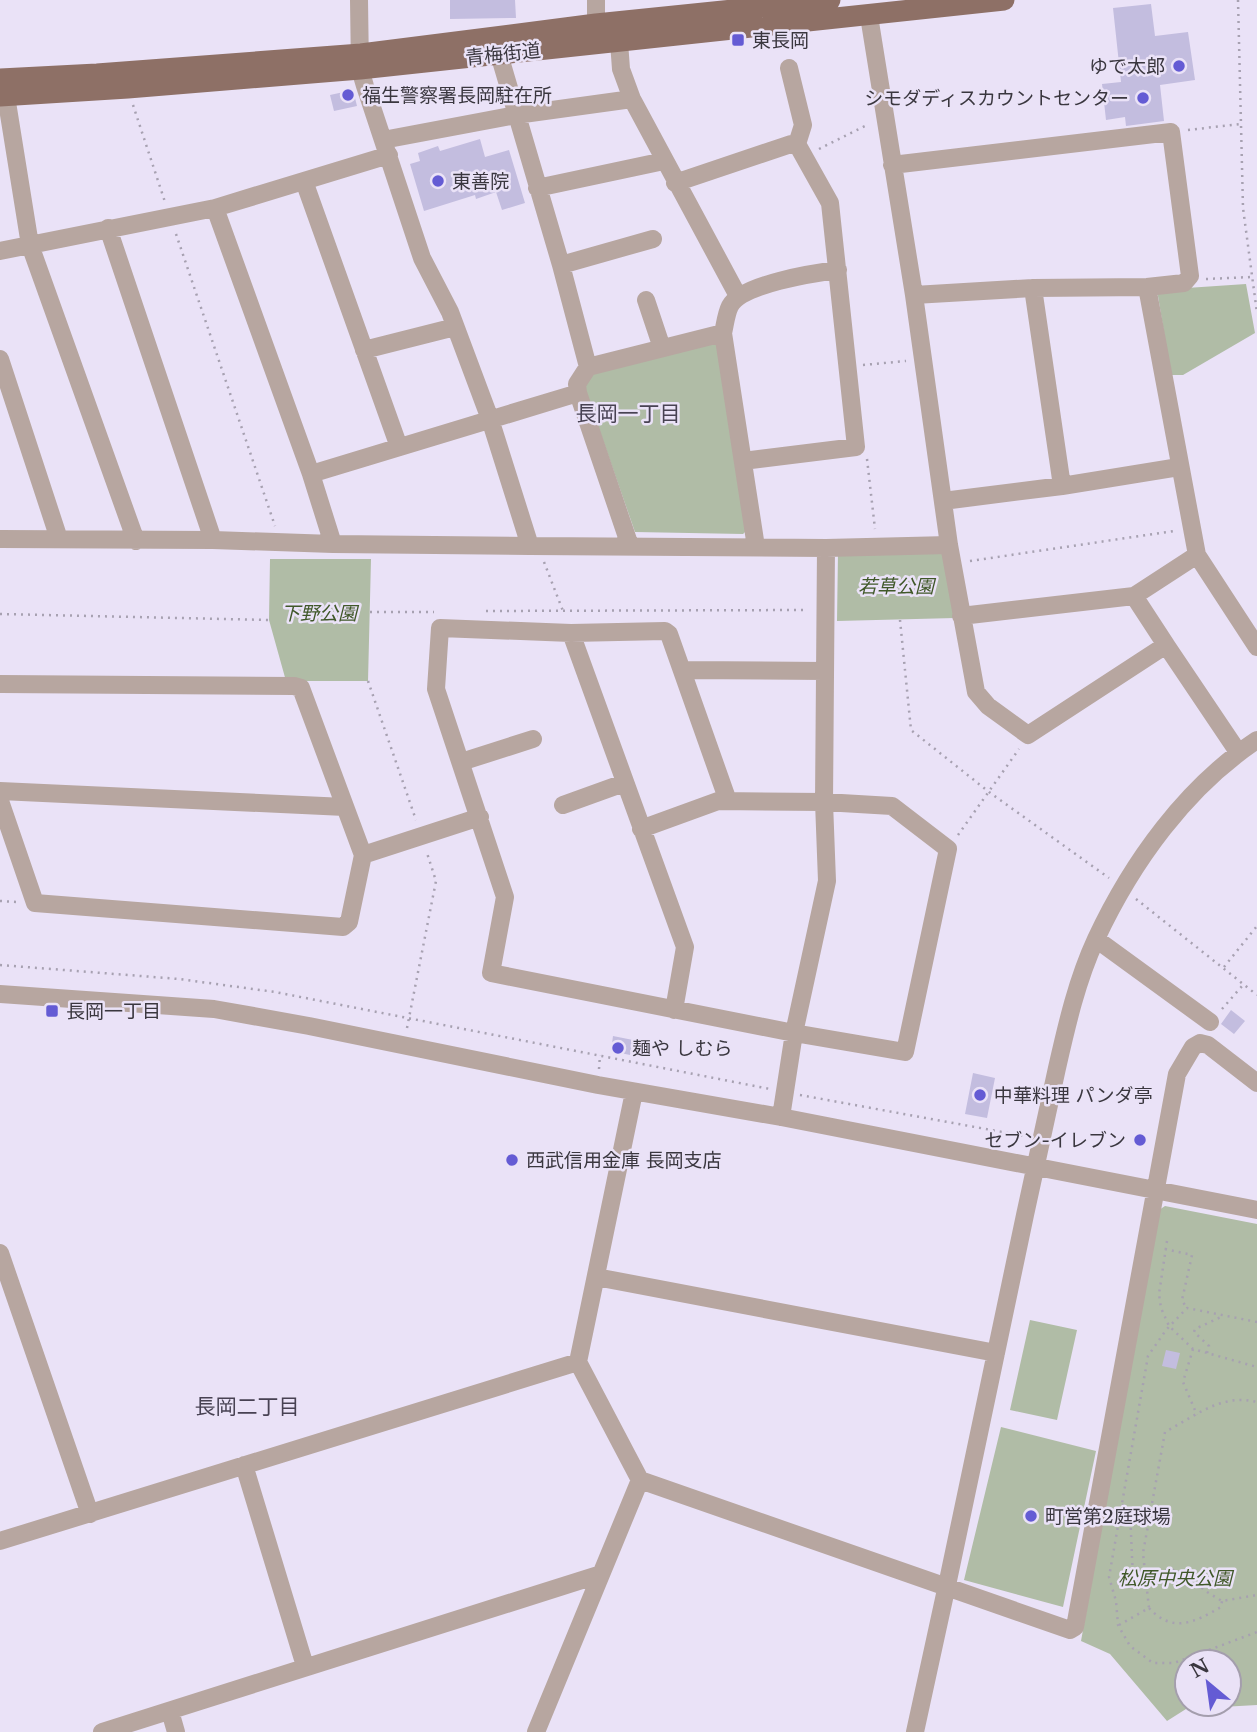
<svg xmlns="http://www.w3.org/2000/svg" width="1257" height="1732" viewBox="0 0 1257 1732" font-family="'Libre Baskerville','Noto Sans JP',serif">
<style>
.green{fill:#b0bca6;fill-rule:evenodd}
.building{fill:#c3bddf}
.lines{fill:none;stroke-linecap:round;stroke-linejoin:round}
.path{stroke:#a7a1b1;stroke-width:2.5;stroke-dasharray:2 5;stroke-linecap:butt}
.minor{stroke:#b7a6a0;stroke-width:18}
.major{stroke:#8e7066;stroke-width:21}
.poi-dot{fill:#645bd4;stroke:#eae2f7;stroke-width:2.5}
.labels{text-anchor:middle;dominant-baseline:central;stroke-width:5;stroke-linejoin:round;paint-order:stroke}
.poi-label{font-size:19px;fill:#3a373f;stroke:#eae2f7;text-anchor:start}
.street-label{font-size:19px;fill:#3a373f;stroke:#eae2f7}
.park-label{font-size:19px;font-style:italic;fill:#405829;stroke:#eae2f7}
.neighbourhood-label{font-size:21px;fill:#484253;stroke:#eae2f7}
</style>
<rect width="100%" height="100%" fill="#eae2f7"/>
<path class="green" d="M1246 284 1255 333 1183 375H1171L1157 290Z
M714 340 720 345 749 528 743 534 635 532 583 383 587 375Z
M838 552H938L946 556 955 618 837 621Z
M270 559H371L368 681H286L269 620Z
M1165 1206 1257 1224V1705L1186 1709 1167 1721 1110 1654 1081 1641 1159 1210ZM1187 1662H1229V1704H1187Z
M1030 1320 1077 1330 1057 1420 1010 1410Z
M1001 1427 1096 1451 1063 1607 964 1580Z"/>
<path class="building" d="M450 0H515L516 18 450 19Z
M1151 4 1155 36 1188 32 1195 80 1160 85 1164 121 1126 126 1125 117 1106 120 1102 84 1121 82 1113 8Z
M353 90 357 106 334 111 330 95Z
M480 139 485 157 509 150 525 203 502 210 496 192 476 199 475 195 424 211 410 164 420 161 418 153 438 146 440 151Z
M1231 1010 1245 1021 1234 1034 1221 1024Z
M613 1036 633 1040 630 1055 611 1051Z
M973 1073 995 1078 987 1118 965 1114Z
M1166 1350 1180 1353 1176 1369 1162 1366Z"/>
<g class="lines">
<path class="path" d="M1238 0 1243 208 1257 313
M133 105 165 202
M1188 130 1240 124
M819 149 869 124
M176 234 275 526
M1206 279 1251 277
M863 365 906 361
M867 459 875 529
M970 561 1174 531
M544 562 563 611
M486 611 808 610
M370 612H434
M0 614 269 620
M900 620 911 730 989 792 1109 878
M368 681 416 820
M958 835 1019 749
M1136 899 1257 995
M0 901 18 902
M0 965 179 979 275 992 770 1089
M1224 967 1257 926
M1222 1009 1243 985
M407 1028 436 881 427 853
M599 1069 600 1055
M800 1095 1024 1136
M1167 1241 1159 1294 1161 1308 1169 1326 1193 1349 1257 1367
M1165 1249 1192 1255 1182 1300 1186 1307
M1257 1322 1187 1308 1166 1330 1148 1356 1109 1577 1116 1601 1118 1625 1130 1646 1153 1663H1174L1257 1632
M1193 1349 1183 1382 1197 1415
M1207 1353 1209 1346 1194 1332 1195 1329 1221 1317
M1122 1505 1127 1506 1130 1511 1133 1579H1145
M1145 1572 1143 1553 1165 1432C1195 1416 1222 1393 1257 1402
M1149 1608C1173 1634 1195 1622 1221 1607L1222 1601
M1119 1625 1149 1608 1145 1572 1173 1570 1182 1572 1207 1592 1222 1601 1257 1595"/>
<path class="minor" d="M359 0 360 69 365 86 422 258 450 312 490 419 530 546
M596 0V24
M869 16 914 295 949 545 976 692 988 706 1028 735 1166 645 1238 752
M619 42 621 69 632 99 738 296
M499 54 561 265 588 367
M789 68 803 125 797 144
M6 96 30 245 136 541
M383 140 516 115 632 99
M892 165 1171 132 1190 276 1184 283 1147 287 1033 288 914 295
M304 181 399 447
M675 183 791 144H797L830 203 856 447 743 461
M537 188 664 161
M215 208 311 474 333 544
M108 228 213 540
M0 251 215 208 389 155
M561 265 653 239
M1147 287 1197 555 1257 647
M1033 288 1062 486
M646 300 662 348
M364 350 455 327
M0 359 59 539
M578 393 630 546
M311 474 578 393 577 384 588 367 723 333
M943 501 1062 486 1179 467
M0 539 213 540 333 544 530 546 826 548 949 545
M756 547 723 333C725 325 726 314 730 306 742 284 814 273 838 270
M1134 596 1197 555
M961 616 1134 596 1166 645
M571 633 685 947 674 1010
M683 670 825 671
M0 684 294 686 301 688 363 855 349 922 343 927 35 903 0 801
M461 762 533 739
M0 791 345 807
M563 805 624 783
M641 829 718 801 824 802 892 806 948 849 905 1052 794 1033 491 973 505 897 436 689 440 628 571 633 665 631 669 634 728 801
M363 855 480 817
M1096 939 1210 1022
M0 994 214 1009 309 1026 598 1085 781 1117 1257 1210
M634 1092 578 1362 640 1480 1070 1630 1075 1627 1177 1074 1193 1047 1200 1043 1208 1045 1257 1083
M781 1117 794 1033 827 881 824 802 826 548
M0 1253 90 1514
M596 1277 996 1353
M244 1465 305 1666
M0 1541 578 1362
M170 1711 176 1732
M102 1732 601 1574
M536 1732 640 1480
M915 1732C953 1560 989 1388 1025 1215 1036 1166 1046 1117 1057 1068 1067 1024 1077 980 1096 939 1132 862 1186 787 1257 740"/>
<path class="major" d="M0 79 97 74 361 54 596 24 830 0
M0 96 128 88 360 69 1004 0"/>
</g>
<g class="poi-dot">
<rect x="731" y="33" width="14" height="14" rx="3.5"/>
<circle cx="1179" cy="66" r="7"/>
<circle cx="348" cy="95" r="7"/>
<circle cx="1143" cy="98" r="7"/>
<circle cx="438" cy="181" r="7"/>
<rect x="45" y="1004" width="14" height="14" rx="3.5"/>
<circle cx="618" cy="1048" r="7"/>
<circle cx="980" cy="1095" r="7"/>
<circle cx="1140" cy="1140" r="7"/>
<circle cx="512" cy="1160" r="7"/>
<circle cx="1031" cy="1516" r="7"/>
</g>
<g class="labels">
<g class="poi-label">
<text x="752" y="40">東長岡</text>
<text x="1165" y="66" text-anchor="end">ゆで太郎</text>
<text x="362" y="95">福生警察署長岡駐在所</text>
<text x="1129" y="98" text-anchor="end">シモダディスカウントセンター</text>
<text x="452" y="181">東善院</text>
<text x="66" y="1011">長岡一丁目</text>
<text x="632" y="1048">麺や しむら</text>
<text x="994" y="1095">中華料理 パンダ亭</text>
<text x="1126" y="1140" text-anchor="end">セブン-イレブン</text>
<text x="526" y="1160">西武信用金庫 長岡支店</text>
<text x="1045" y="1516">町営第2庭球場</text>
</g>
<g class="street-label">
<text transform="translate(503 54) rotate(-6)">青梅街道</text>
</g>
<g class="park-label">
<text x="896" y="586">若草公園</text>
<text x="319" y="613">下野公園</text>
<text x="1175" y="1578">松原中央公園</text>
</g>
<g class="neighbourhood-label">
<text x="628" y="414">長岡一丁目</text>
<text x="247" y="1407">長岡二丁目</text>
</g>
</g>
<g transform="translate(1208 1683) rotate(331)"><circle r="33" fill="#eae2f7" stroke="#a49ead" stroke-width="2"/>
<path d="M0-5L12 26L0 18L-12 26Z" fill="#645bd4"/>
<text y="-10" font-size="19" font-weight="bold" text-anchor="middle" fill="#3a373f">N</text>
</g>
</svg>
